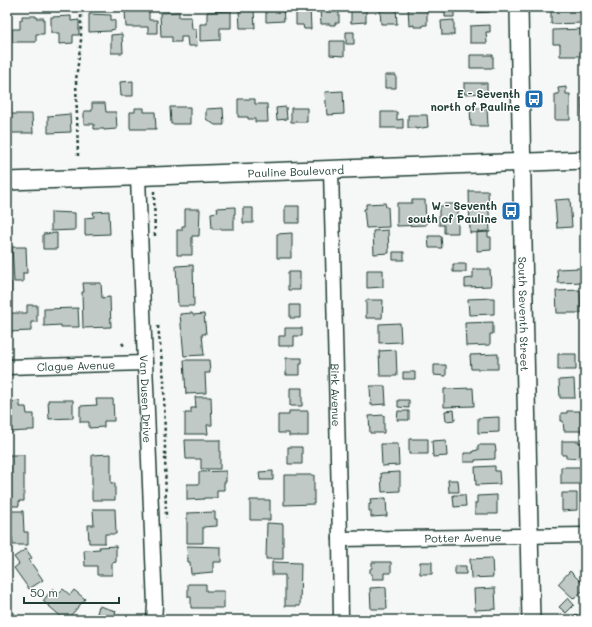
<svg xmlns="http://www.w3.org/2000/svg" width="592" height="627" viewBox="0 0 592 627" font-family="Mali,sans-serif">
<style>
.building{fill:#c0c9c6;stroke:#1f3d34}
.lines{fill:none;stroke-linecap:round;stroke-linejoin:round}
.minor-casing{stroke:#1f3d34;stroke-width:17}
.tertiary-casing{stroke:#1f3d34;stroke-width:20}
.path{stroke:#1f3d34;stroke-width:2.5;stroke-dasharray:3 3;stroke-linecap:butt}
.minor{stroke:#fff;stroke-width:14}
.tertiary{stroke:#fff;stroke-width:17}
.labels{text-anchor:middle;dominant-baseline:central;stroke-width:3;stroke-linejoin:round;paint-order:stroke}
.poi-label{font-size:11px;font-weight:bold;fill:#1f3d34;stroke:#fff;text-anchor:end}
.street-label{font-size:11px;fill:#1f3d34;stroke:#fff}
</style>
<rect width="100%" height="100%" fill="#f6f7f7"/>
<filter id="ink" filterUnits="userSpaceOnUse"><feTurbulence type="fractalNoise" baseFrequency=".025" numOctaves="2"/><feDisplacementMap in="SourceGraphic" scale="8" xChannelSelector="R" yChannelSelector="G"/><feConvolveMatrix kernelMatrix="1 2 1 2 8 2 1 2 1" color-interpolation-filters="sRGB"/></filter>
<g filter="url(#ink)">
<path class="building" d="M267 7 283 8 284 21 266 22V8H267Z
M310 7 311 29H304L303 25H296V8Z
M326 7H332V9H339V23H335V25H330V24H321L320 10 326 9Z
M351 7H366V22L351 23Z
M385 7H396L397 24H381L380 10H385Z
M408 7H427V25H423V27H414V25L409 26Z
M445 7H454V17H445Z
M471 7H490V12L471 13Z
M551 7H581V23L551 24Z
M239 10H254L255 28H240Z
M125 11H149V20H157V33H148V27H126Z
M231 11V28H220V40L200 41V24H207V12Z
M179 12V17H191L192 29H196L197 46H188L187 37H181V42H172V37H161L160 13Z
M89 14 111 15V20H115V29L111 30V31L89 32Z
M22 16H36V18H44V34H36V42H12V29H20V20H22Z
M71 16V21L79 20V35H73V43L59 44V33H51V17Z
M454 20V35H442L441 21Z
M490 25V32H486L487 43H470V26Z
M585 29V56H560V44H553V30Z
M346 32H354V44H346Z
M122 34 123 53H111V35Z
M330 41H344V56L330 55Z
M470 55H493V68H470Z
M385 75H396V88H385Z
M133 81V96H121L120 82Z
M464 83H487V93L464 94Z
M566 87V94H570V120H555V94H559L558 88Z
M343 91 344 114 327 115 325 92Z
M581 98H585V119H582Z
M238 99H255V104H267L268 122H255V119H248V117H238Z
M92 103H105L106 112H116L117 129 104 130V129H94V124H84V111H92Z
M170 107H190V124H171Z
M286 107 287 119 277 120 276 108Z
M135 108H144V112H155L156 129H130V112H135Z
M223 108 224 125H215L206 119V109Z
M291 108H307V122H291Z
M470 108H487L488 126H471Z
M7 110H11V114H32L33 133H7Z
M381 112H397V120L403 119V128H381Z
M70 114 71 132 48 133V116Z
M408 115H427L428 127 416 129V128H408Z
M469 191H488L490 232 470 233Z
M570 199 572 227 557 228 555 200Z
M582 199H585V226H584Z
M412 200H425L426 225 397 226V203H412Z
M385 203 386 207H388L389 227 366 228 364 209H366V204Z
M444 204H458V233H444V225H439V206H444Z
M285 206H299V223H285Z
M235 207V214H234V229H212L211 213 218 212 217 208Z
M243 208H253V223H243Z
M185 209H200L199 236H192V255H177V230H182V226H185Z
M109 211 110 234 85 235V218L94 217 93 212Z
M51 212 75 213V230L51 231Z
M388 230 389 253 374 254 373 231Z
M488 231V237H491V250L477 251V232Z
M57 233V249H43V234Z
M292 233V251H291V258H277V234Z
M428 236H441L442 248H429Z
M12 247H26L27 273H23V282H14Z
M393 252H404V260H393Z
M453 264H466V272H453Z
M193 265 194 306H178L176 266Z
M581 268 582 275H585V282L558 283 557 269Z
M473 269H490L491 286 465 287V279L473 278Z
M367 270H383V287L367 288Z
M288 272H300V290H288Z
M7 282H11V294L7 295Z
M83 283H101L102 298 110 297 111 327 83 328 82 292H84Z
M580 290 581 313H557L556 291Z
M494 298V314L469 315 468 299Z
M366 300H383L382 318H366Z
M27 305H37V322H31V331L7 332V313H27Z
M290 305H300V318H290Z
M78 308 79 327H61V325L44 326V309Z
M192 313 193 315 204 314 206 334H202L204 355 184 356 180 314Z
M493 322V334H490V345L466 346 465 323Z
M400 323 401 342 379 343V324Z
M285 328H302V336H294V346H279V336H285Z
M396 350 397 376H380L379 351Z
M498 354V369H471L470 355Z
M558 354H576V370H558Z
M286 358H302V364H300V375H286Z
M184 360H209L210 373H205L206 393 186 394Z
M434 365H446V376L434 375Z
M403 372H415V379H403Z
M574 379 575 398H560L559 380Z
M370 386H385L386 404 371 405Z
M290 388H302V406H290Z
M473 388 474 406 444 407V389Z
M195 397H211L212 425H207L208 434H185V413H191V408H196Z
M96 399H113L114 421H104V427L89 428V422H80V406L97 405Z
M48 400H73V418L49 419Z
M398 400H409V408L398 407Z
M20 401V407H26L27 414H34V430H27V431L9 432V424H7V402Z
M454 410 455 420 446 421 445 411Z
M289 411H308V436H289V433H278V415H289Z
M398 411H409V420H397Z
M567 411H581L582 431H564L563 421H561V413H567Z
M384 415V433H370L369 416Z
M499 417V432L478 433V418Z
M409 439H428V454H409Z
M185 440H220V469H201V459H186Z
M446 440 447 456 433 457 432 441Z
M562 441H579V443H585V459L566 458V455H562Z
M381 444H398L399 465 382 466Z
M478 445H495L496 451H495V459L475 460V462H464V453H473V451L478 450Z
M288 447H302V464H288Z
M111 454V483H115V500H92V455Z
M7 455H24V501H19V506H7Z
M495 466V471H499L500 484 476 485 475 467Z
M561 467H583L584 484H561Z
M226 471V482H224V490H217V498H204V499L187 500V484H199V472Z
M273 471V480H260L259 472Z
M400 472V491L382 492 381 473Z
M284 475H314V504L284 505Z
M448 480H458L459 492H449Z
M562 493H577V510L562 511Z
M453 495H465L466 506 454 507Z
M497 495V514H475V503H477V496Z
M386 498 387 516 371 517V511H369V504H371L370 499Z
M250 500H270V520H250Z
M93 509H115L116 534H105V543H89L88 525H94Z
M7 511H23L24 532H28V545H13L12 537 7 538Z
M215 512V519H217V526L203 527V543H187V513Z
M267 523 283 524V559H266Z
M116 546V562L112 563V575H97V566H85L84 550 100 549 99 547Z
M187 546 221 547V562H213V572L191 574 190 562H188Z
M26 549 32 558 29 560 43 580 29 589 14 568 19 564 14 557Z
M492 558 493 577 471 578 470 559Z
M272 562 301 563 300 606H285V575H272Z
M372 562H391V573H384V579H372V574L370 573V569L372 568Z
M420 562H432V574H420Z
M455 566H466V574H455Z
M570 571 585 586V588L574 599 558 584Z
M188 584H206V591H224V608H191V597H188Z
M386 587 387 609H371L370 588Z
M53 588 59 593 63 589 70 595 74 590 85 599 67 620H65L43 601Z
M495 588 496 609 475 610 474 589Z
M568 598 574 605 566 613 559 607Z
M99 606 116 611 113 620H103V619L96 617Z
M576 614 582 620H570Z"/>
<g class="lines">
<g class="minor-casing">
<g id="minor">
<path id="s1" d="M331 169 340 539 341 620"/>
<path id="s2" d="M138 177 145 363 155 605 154 620"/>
<path id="s3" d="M7 367 145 363"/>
<path id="s4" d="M340 539 585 535"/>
<path d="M7 617 9 620"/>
</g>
</g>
<g class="tertiary-casing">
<g id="tertiary">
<path id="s5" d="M519 7 524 301 531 620"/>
<path id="s6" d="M7 181 127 177 585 160"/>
</g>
</g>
<path class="path" d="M78 156 76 80 81 40V7
M154 191 155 239
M158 326 164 380 166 518
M122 343 125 347"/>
<use href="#minor" class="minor"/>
<use href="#tertiary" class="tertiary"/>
</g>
</g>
<defs>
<g id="bus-square" transform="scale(1)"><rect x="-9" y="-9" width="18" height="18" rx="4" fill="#1f6fb2" stroke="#fff"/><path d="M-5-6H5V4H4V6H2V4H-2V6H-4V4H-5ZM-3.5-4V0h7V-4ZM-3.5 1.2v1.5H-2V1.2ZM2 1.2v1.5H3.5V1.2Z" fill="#fff"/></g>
</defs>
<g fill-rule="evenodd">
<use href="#bus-square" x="534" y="99"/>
<use href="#bus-square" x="511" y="211"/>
</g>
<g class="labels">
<g class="poi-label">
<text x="520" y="93">E - Seventh<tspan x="520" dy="13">north of Pauline</tspan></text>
<text x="497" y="205">W - Seventh<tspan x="497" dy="13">south of Pauline</tspan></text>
</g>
<g class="street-label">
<text stroke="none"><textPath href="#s6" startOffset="289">Pauline Boulevard</textPath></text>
<text stroke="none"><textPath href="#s5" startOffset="307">South Seventh Street</textPath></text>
<text stroke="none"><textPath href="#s3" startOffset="69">Clague Avenue</textPath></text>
<text stroke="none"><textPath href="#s1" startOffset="226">Birk Avenue</textPath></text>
<text stroke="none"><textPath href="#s2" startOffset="222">Van Dusen Drive</textPath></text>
<text stroke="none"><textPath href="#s4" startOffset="123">Potter Avenue</textPath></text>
</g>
</g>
<rect width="592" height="627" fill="none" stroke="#fff" stroke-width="24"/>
<rect x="12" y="12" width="568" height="603" fill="none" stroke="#1f3d34" stroke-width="1.5" filter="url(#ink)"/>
<path d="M24 597v6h95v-6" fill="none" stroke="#1f3d34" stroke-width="2"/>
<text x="30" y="597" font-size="12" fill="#1f3d34" stroke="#ffffff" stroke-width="3" paint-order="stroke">50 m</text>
</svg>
